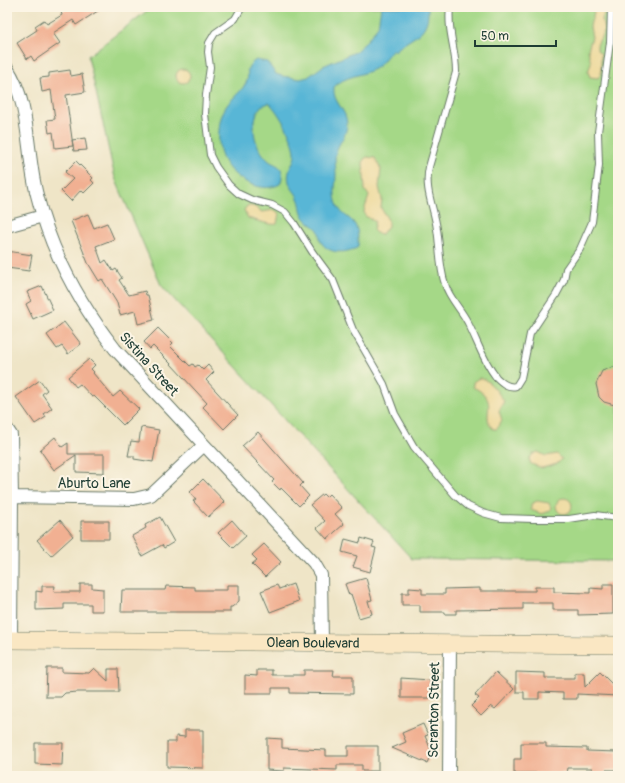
<svg xmlns="http://www.w3.org/2000/svg" width="625" height="783" viewBox="0 0 625 783" font-family="Pangolin,sans-serif">
<style>
.green{fill:#a5d887;stroke:#628a5e}
.sand{fill:#eeda9e;stroke:#868c69}
.water{fill:#58b6d6;stroke:#3c7a85}
.building{fill:#f1b092}
.lines{fill:none;stroke-linecap:round;stroke-linejoin:round}
.lane-casing{stroke:#687867;stroke-width:8}
.street-casing{stroke:#687867;stroke-width:14}
.secondary-casing{stroke:#687867;stroke-width:18}
.lane{stroke:#fff;stroke-width:6}
.street{stroke:#fff;stroke-width:12}
.secondary{stroke:#fae7c3;stroke-width:17}
.labels{text-anchor:middle;dominant-baseline:central;stroke-width:4;stroke-linejoin:round;paint-order:stroke}
.street-label{font-size:14px;fill:#1f3d34;stroke:#fcf5e5}
</style>
<rect width="100%" height="100%" fill="#fcf5e5"/>
<filter id="ink" filterUnits="userSpaceOnUse"><feTurbulence type="fractalNoise" baseFrequency=".025" numOctaves="2"/><feDisplacementMap in="SourceGraphic" scale="8" xChannelSelector="R" yChannelSelector="G"/><feConvolveMatrix kernelMatrix="1 2 1 2 8 2 1 2 1" color-interpolation-filters="sRGB"/></filter>
<filter id="wash" filterUnits="userSpaceOnUse"><feTurbulence type="fractalNoise" baseFrequency=".012" numOctaves="4" result="noise"/><feDisplacementMap in="SourceGraphic" scale="16" xChannelSelector="R" yChannelSelector="G"/><feGaussianBlur stdDeviation="0.9" result="paint"/><feColorMatrix in="noise" values="0 0 0 0 0 0 0 0 0 0 0 0 0 0 0 0 0 1.4 0 .05"/><feComposite in="paint" operator="in"/></filter>
<g filter="url(#wash)">
<rect width="100%" height="100%" fill="#efe5c7"/>
<path class="green" d="M152 7H618V561L412 559 161 285 115 178 88 56Z"/>
<path class="sand" d="M592 7H605L606 9 602 19 604 31 597 45V50L601 54V74L598 78 590 77 588 72 591 63 588 50 592 37 590 27 591 22 594 13Z
M176 76a7 7 0 1 1 14 0a7 7 0 1 1-14 0Z
M367 157 375 158 381 169 379 187 382 199 381 208 388 220V226L382 234 376 233 373 230 375 221 365 216 364 211 369 196 365 190 363 163 364 159Z
M248 205 255 207 262 212 274 210 279 213 277 224C273 226 254 220 248 218L244 210Z
M479 378C490 379 498 393 504 401L499 411 502 420 497 429H493C479 414 502 401 473 387V382Z
M538 452 546 456 557 454 562 459 557 464 542 468 531 464 529 459 533 454Z
M556 506a8 8 0 1 1 16 0a8 8 0 1 1-16 0Z
M537 501 549 503 551 508 550 511 542 514 531 510V504Z"/>
<path class="water" d="M381 7H428C430 36 411 36 395 51L393 49C386 56 383 64 374 69 361 76 344 76 334 87 332 103 347 109 347 124 347 135 339 142 336 152 334 159 336 167 336 174 336 184 333 194 337 204 343 221 358 215 358 239 358 243 359 245 357 248 345 253 329 255 321 242 319 239 320 234 318 230 314 225 306 222 303 215 300 210 301 203 298 198 296 192 290 188 289 182 286 171 293 166 295 156 297 144 278 110 269 103L261 106C249 124 253 145 268 160 272 164 278 164 281 169 283 174 282 180 280 184 259 196 227 175 221 154 218 143 218 129 221 118 226 100 238 97 246 83 251 73 242 69 256 60L267 62 276 74 282 76 300 79 308 77 323 66 355 52 365 43 378 26Z"/>
<g id="blocks">
<path class="building" d="M69 7H104L76 25 73 20 53 33 60 43 34 61 31 56 27 59 17 43 37 30 35 26 44 20 47 24 62 15 61 12Z
M70 70 71 76 82 74 85 92 66 95 73 146 55 148 53 132 49 133 47 120 55 119 51 90 42 92 40 78 49 77V73Z
M85 138 87 150 74 151 72 140Z
M76 161 93 178 91 180 94 183 84 193 81 190 71 201 61 191 73 179 65 172Z
M88 214 94 228 107 223 114 239 96 246 102 263 106 260 113 271 116 269 122 278 119 280 129 295 145 291 146 295H148L154 320 138 324 135 311 120 315 117 303 102 279 99 281 88 263 71 221Z
M7 251 32 255 29 271 7 268Z
M42 286 53 310 33 319 26 304 31 301 27 292Z
M64 322 81 344 68 354 62 346 57 349 47 335Z
M158 328 173 343 170 346 190 366 193 364 195 367 198 365 203 370 208 365 214 372 206 380 238 415 224 429 203 407 207 403 171 364 153 346 150 349 144 342Z
M89 359 95 365 91 369 94 372 93 373 113 397 120 391 139 409 123 425 94 396 92 397 80 384 76 387 68 377Z
M618 365V406L604 402 599 397 596 384 602 371Z
M40 380 47 390 42 394 52 408 44 414 46 417 35 424 16 397Z
M141 427 159 430 153 462 134 459V456H128L131 441 139 442Z
M258 432 303 483 300 486 309 496 299 506 281 488 280 490 272 482 274 480 242 446Z
M55 437 62 447 68 443V454H104V473L76 472V455L54 470 40 450Z
M203 479 225 502 208 517 193 501 196 499 190 492Z
M323 494 326 497 329 494 342 508 335 514 344 524 327 539 317 528 325 521 310 505Z
M160 517 174 542 164 548 162 545 142 556 132 536 146 528 145 525Z
M60 520 73 536 51 556 37 540Z
M232 520 246 536 233 548 218 533Z
M81 521H109V539H81Z
M361 538 374 542 372 547 376 548 370 572 353 567 357 556 342 552 345 539 360 543Z
M264 544 281 562 265 577 252 564 257 560 252 555Z
M366 578 372 600 368 601 372 614 359 618 351 594 349 595 345 584Z
M80 584H92V588L103 589V611H91V604H64V609L36 610V591L42 592V586H55L54 592H80Z
M293 584 299 601 270 612 261 591 277 585 279 589Z
M603 584H613V614L578 615V610H553V603H523V609L456 610V614H445V612H420V605H402V593H409V588L422 589V594H445V589L480 588V591H535V587H554V592L590 593V588L603 589Z
M227 585H239V601L232 607H230V612H121L122 590H165L166 586 195 587V590H227Z
M47 668H62V672L89 673 94 668 108 681V669H118L119 692H78L65 693 61 697H46Z
M257 670H272V675H304V670H334L333 676H353V694L290 693V688H272V693H245V675L257 676Z
M496 672 514 689 495 709 491 706 481 716 471 706 479 698 475 695Z
M516 672 545 673V678H575V673H584L585 687 600 672 618 690V696L577 694V699H563V693L539 692V699H524V692H516Z
M401 678 430 680V698H401Z
M423 724 428 735 425 736 432 752 427 763 392 748 406 742 402 733Z
M185 730H203V768L167 767V742H176V736L185 737Z
M267 738 282 739V748L326 750V756H348V746H378V771H362V765H337V770L284 768V771L267 770Z
M35 743H63L62 765 35 764Z
M521 743H546V747L587 748V751L617 752 618 770H606V773H591L592 768H567L566 773H514V759H521Z"/>
</g>
</g>
<g filter="url(#ink)">
<use href="#blocks" fill-opacity="0" stroke="#687867" stroke-width="1"/>
<g class="lines">
<g class="lane-casing">
<path id="lane" d="M242 7 235 19 215 33 209 43 208 52 210 67 206 95 205 114 210 155 216 167 229 185 239 194 252 200 272 205 285 212 294 223 313 253 333 280 353 330 384 384 395 414 414 447 455 495 468 506 483 513 501 518 533 519H569L595 515 618 518
M450 7C447 31 456 49 456 72L429 167C424 190 434 207 437 229 440 247 439 267 445 284 449 298 461 309 468 323 477 340 483 361 496 377 502 383 508 388 516 386L521 378 530 334 556 295 564 280 566 269 580 249 592 222 599 165 598 132 610 42 611 7"/>
</g>
<g class="street-casing">
<path id="street" d="M7 68C31 104 26 154 37 195 51 252 79 303 115 349L314 563 321 575 322 642
M7 226 43 216
M7 429 11 435 12 497 11 640
M12 497 134 499 151 495 204 445
M449 776 450 644"/>
</g>
<g class="secondary-casing">
<g id="secondary">
<path id="s1" d="M7 640 618 645"/>
</g>
</g>
<use href="#lane" class="lane"/>
<use href="#street" class="street"/>
<use href="#secondary" class="secondary"/>
</g>
</g>
<g class="labels">
<g class="street-label">
<text transform="translate(149 364) rotate(48)">Sistina Street</text>
<text x="94" y="483">Aburto Lane</text>
<text stroke="none"><textPath href="#s1" startOffset="306">Olean Boulevard</textPath></text>
<text transform="translate(434 710) rotate(-89)">Scranton Street</text>
</g>
</g>
<rect width="625" height="783" fill="none" stroke="#fcf5e5" stroke-width="24"/>
<path d="M475 40v6h81v-6" fill="none" stroke="#1f3d34" stroke-width="2"/>
<text x="481" y="40" font-size="12" fill="#1f3d34" stroke="#fcf5e5" stroke-width="3" paint-order="stroke">50 m</text>
</svg>
